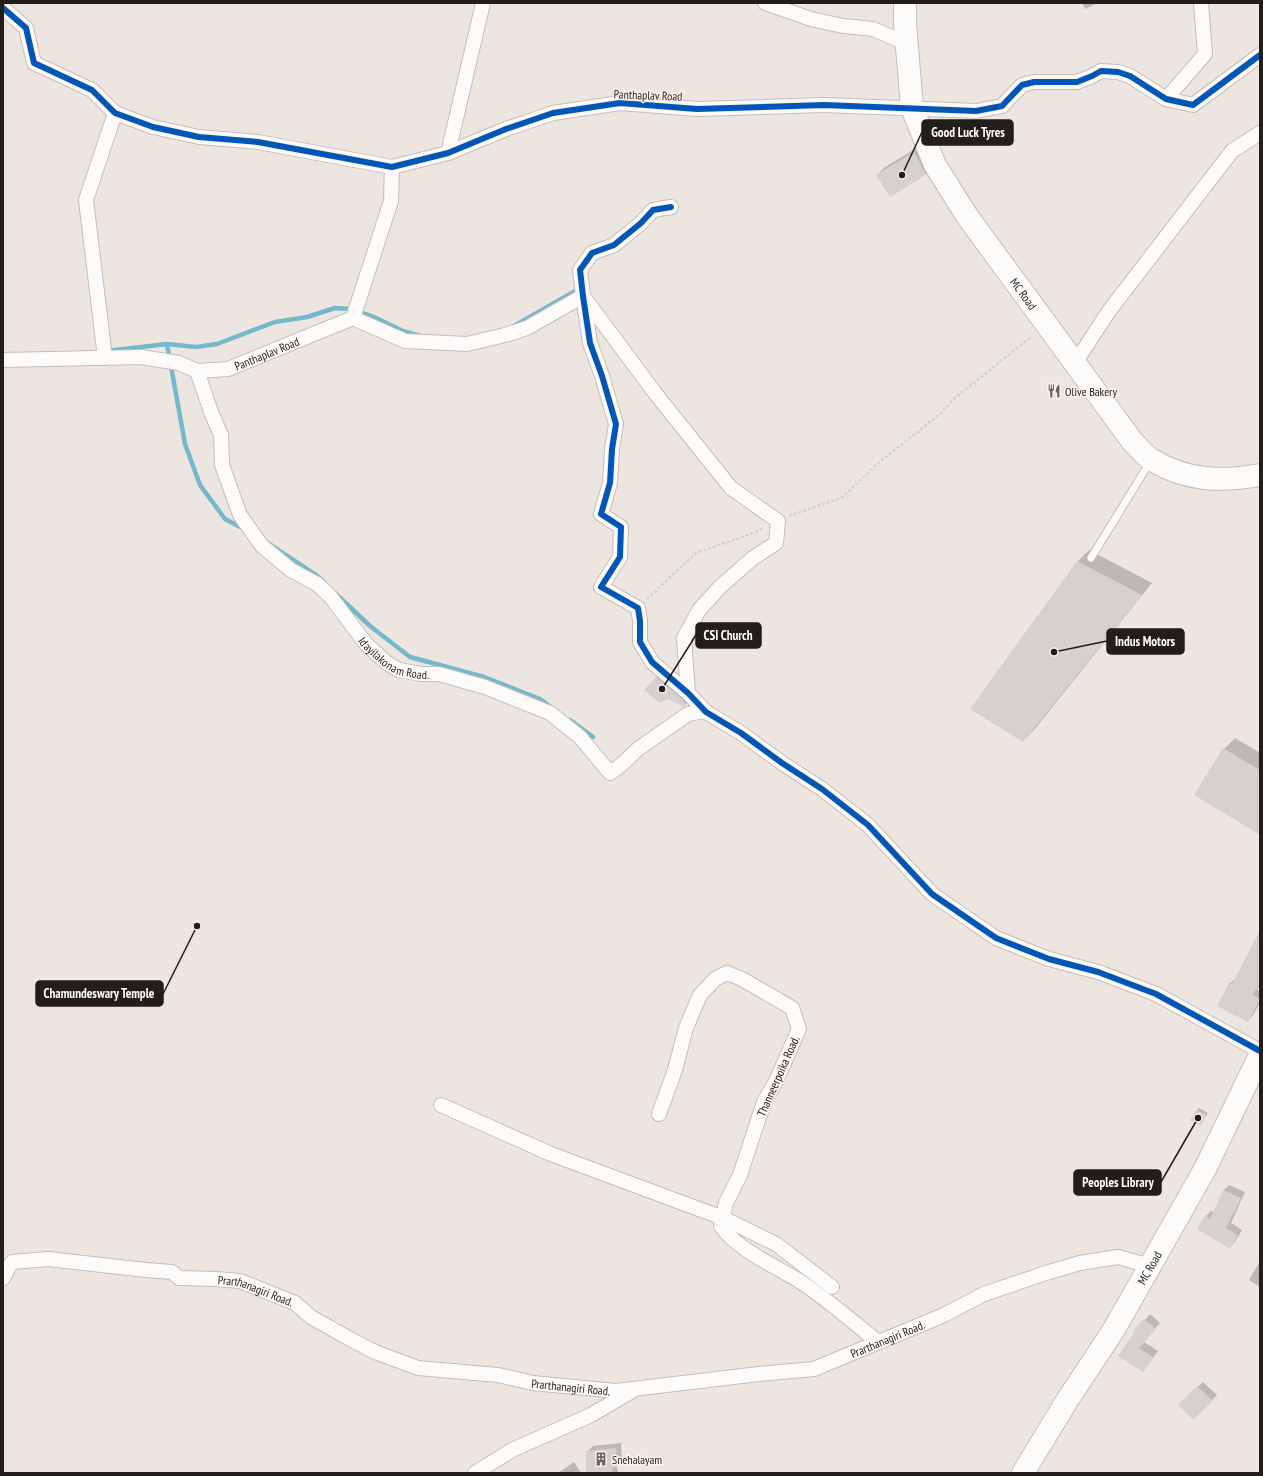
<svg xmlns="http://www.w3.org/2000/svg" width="1263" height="1476" viewBox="0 0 1263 1476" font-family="'PT Sans Narrow',sans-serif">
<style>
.shadow{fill:#0003}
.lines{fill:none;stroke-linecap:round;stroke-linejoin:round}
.stream{stroke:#75b8cd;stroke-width:4.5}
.building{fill:#d6d0cf}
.service-casing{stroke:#c4beba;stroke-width:9}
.minor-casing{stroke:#c4beba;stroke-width:16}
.primary-casing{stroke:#c4beba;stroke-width:24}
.path{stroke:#d4d2d0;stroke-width:2.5;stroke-dasharray:3 2;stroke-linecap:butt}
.service{stroke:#fcfbfa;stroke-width:7}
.minor{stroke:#fcfbfa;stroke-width:14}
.primary{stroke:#fcfbfa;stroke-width:22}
.cycleway-casing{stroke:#fff2e8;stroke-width:8}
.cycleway{stroke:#0057b8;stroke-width:6}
.labels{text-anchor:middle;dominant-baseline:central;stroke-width:3;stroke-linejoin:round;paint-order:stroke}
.street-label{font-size:12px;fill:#221e1a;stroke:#fff2e8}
.poi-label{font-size:12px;fill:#221e1a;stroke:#fff2e8;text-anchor:start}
.leader{fill:none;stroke:#221e1a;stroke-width:1.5}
.callout-dot{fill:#221e1a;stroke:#fff2e8;stroke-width:1.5}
.callout{fill:#221e1a;stroke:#221e1a;stroke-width:1.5}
.callout-label{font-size:13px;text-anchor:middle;font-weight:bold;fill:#fff}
</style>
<rect width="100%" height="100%" fill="#ede6e0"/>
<path class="shadow" d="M1082 3H1098L1085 9Z
M923 144 934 166 926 174 890 196 877 175 885 167Z
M1089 550 1152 583 1034 730 1023 741 972 708 1078 561Z
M662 672 690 700 685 705 646 689Z
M1235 738 1260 753V834L1224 749Z
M1260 934V985L1257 990 1260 991V1003L1253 1015 1248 1021 1230 983 1236 978Z
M1199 1108 1208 1113 1201 1125 1191 1120Z
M1229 1185 1245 1192 1231 1223 1242 1230 1235 1242 1230 1247 1206 1216 1211 1211 1214 1212 1224 1190Z
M1260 1261V1287L1249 1280Z
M1150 1314 1160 1323 1144 1342 1158 1351 1143 1371 1119 1355 1145 1320Z
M1203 1382 1217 1395 1193 1419 1179 1405Z
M621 1443 622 1461 617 1466 618 1473H587V1452L593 1446Z
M574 1462 581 1473H558Z"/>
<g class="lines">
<path class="stream" d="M514 326 577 290
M167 344 185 444 200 485 225 519 244 529
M106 351 167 344 196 347 217 344 275 322 307 317 335 308 350 309 374 317 403 331 420 336
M268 543 316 575 323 581
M335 593 370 626 410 657 484 677 540 699 552 708
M570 720 593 737"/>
</g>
<path class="building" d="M914 152 926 175 890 197 876 175Z
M1077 561 1142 595 1023 742 970 709Z
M656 677 682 699 686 706 684 707 668 699 660 703 644 690Z
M1223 748 1260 770V835L1194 795Z
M1260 930V982L1253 995 1260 999 1248 1022 1217 1006 1229 983 1232 984Z
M1196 1110 1207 1115 1201 1126 1190 1120Z
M1223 1190 1241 1198 1226 1228 1238 1235 1230 1249 1197 1229 1205 1215 1210 1219Z
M1144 1319 1156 1329 1139 1348 1153 1357 1143 1372 1118 1356 1135 1331 1134 1330Z
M1197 1386 1213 1401 1193 1420 1178 1405Z
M616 1448 617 1467 612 1468 613 1473H586V1451Z"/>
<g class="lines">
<g class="service-casing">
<path id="service" d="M1091 558 1150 462"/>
</g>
<g class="minor-casing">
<g id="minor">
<path d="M765 3 811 19 843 26 873 29 906 43"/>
<path d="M3 8 26 28 34 63 92 90 115 113 153 127 199 137 258 142 392 167 448 153 506 129 553 113 620 103 697 109 824 105 976 111 1002 106 1022 85 1034 82H1077L1092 76 1101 71 1118 72 1130 76 1166 99 1193 105 1260 55"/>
<path d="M1166 99 1205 54 1201 3"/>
<path d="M448 153 483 3"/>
<path d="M671 207 653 210 641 223 614 245 592 253 580 270 583 296 590 343 602 376 616 424 612 449 610 483 601 514 621 527 620 557 601 587 638 608 640 621V642L652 662 688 693 706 712 741 733 782 763 822 789 868 825 932 894 996 938 1049 959 1098 972 1156 994 1260 1051"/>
<path d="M353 318 405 341 467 344 505 335 527 328 583 296 655 393 731 488 778 521 776 543 753 558 721 586 699 610 684 638 688 693"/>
<path d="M353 318 391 201 392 167"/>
<path d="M105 358 86 200 115 113"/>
<path id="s1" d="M3 360 141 357 179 363 197 371 228 369 353 318"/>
<path d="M1075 363 1109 311 1232 151 1260 133"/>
<path id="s2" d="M197 371 211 412 221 435 222 465 240 515 262 546 291 570 317 584 330 596 366 644 387 663 399 670 421 674H439L485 687 550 713 580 737 610 773 621 765 638 749 688 714 704 711"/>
<path d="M441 1105 551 1154 723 1218 776 1244 832 1287"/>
<path d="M659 1114 675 1070 686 1028 700 995 715 979 727 973 742 979 792 1008 799 1029 776 1081 764 1102 740 1175 726 1203 721 1226C736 1249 777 1267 801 1282 828 1300 853 1322 878 1342"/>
<path id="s3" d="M3 1278 12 1262 48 1259 146 1270 172 1272 179 1278 215 1279 240 1281 295 1303 311 1317 350 1339 375 1352 418 1368 498 1375 533 1383 616 1391 759 1374 814 1369 944 1315 984 1294 1049 1272 1080 1263 1118 1257 1150 1266"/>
<path d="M475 1473 512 1450 591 1415 632 1391"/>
</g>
</g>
<g class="primary-casing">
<g id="primary">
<path id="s4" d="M905 3V23L912 108 935 165 967 216 1132 441C1138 447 1145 456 1152 460 1187 481 1221 482 1260 475"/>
<path id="s5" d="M1023 1473 1068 1399 1113 1331 1150 1266 1205 1169 1260 1055"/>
</g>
</g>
<path class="path" d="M789 516 843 497 877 464 939 415 955 398 1032 336
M647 599 696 553 754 533 763 528"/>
<use href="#service" class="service"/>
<use href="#minor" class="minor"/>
<use href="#primary" class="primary"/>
<g class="cycleway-casing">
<path id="cycleway" d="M3 8 26 28 34 63 92 90 115 113 153 127 199 137 258 142 392 167 448 153 506 129 553 113 620 103 697 109 824 105 976 111 1002 106 1022 85 1034 82H1077L1092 76 1101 71 1118 72 1130 76 1166 99 1193 105 1260 55
M671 207 653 210 641 223 614 245 592 253 580 270 583 296 590 343 602 376 616 424 612 449 610 483 601 514 621 527 620 557 601 587 638 608 640 621V642L652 662 688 693 706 712 741 733 782 763 822 789 868 825 932 894 996 938 1049 959 1098 972 1156 994 1260 1051"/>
</g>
<use href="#cycleway" class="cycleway"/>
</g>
<defs>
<g id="restaurant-bare" transform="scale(1.08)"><path d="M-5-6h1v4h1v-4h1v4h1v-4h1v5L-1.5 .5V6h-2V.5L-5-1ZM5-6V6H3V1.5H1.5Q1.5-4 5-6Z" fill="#69645f" stroke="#fff2e8" stroke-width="2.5" paint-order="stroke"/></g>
<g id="building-bare" transform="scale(1.08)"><path d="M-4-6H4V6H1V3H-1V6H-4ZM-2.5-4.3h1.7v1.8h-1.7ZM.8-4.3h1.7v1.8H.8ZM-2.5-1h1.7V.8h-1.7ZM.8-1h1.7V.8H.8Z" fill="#69645f" stroke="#fff2e8" stroke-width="2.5" paint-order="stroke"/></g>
</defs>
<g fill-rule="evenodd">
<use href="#restaurant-bare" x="1054" y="391"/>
<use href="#building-bare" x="601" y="1459"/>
</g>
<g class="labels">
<g class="street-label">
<text transform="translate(648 95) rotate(2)">Panthaplav Road</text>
<text stroke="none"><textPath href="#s4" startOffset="323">MC Road</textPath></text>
<text stroke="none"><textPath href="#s1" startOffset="269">Panthaplav Road</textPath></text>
<text stroke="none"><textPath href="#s2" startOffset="367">Idayilakonam Road.</textPath></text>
<text transform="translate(778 1076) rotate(-66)">Thanneerpoika Road.</text>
<text stroke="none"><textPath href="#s5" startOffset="241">MC Road</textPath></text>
<text stroke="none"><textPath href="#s3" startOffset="267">Prarthanagiri Road.</textPath></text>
<text stroke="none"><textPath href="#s3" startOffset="927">Prarthanagiri Road.</textPath></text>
<text stroke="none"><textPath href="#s3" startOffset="603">Prarthanagiri Road.</textPath></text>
</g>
<g class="poi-label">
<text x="1065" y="391">Olive Bakery</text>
<text x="612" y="1459">Snehalayam</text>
</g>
</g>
<path class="leader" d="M902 175L922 132M662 689L696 635M1054 652L1107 641M197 926L163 994M1198 1118L1161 1182"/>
<g class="callout-dot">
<circle cx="902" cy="175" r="4"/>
<circle cx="662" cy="689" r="4"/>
<circle cx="1054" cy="652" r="4"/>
<circle cx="197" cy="926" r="4"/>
<circle cx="1198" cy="1118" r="4"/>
</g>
<g class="callout">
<rect x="922" y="120" width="91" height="25" rx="4"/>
<rect x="696" y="623" width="65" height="25" rx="4"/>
<rect x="1107" y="629" width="77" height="25" rx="4"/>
<rect x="36" y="981" width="127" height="25" rx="4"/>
<rect x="1074" y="1170" width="87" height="25" rx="4"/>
</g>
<g class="callout-label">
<text x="968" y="137">Good Luck Tyres</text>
<text x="728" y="640">CSI Church</text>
<text x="1145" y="646">Indus Motors</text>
<text x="99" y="998">Chamundeswary Temple</text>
<text x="1118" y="1187">Peoples Library</text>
</g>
<rect width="1263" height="1476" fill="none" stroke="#221e1a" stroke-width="8"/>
</svg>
